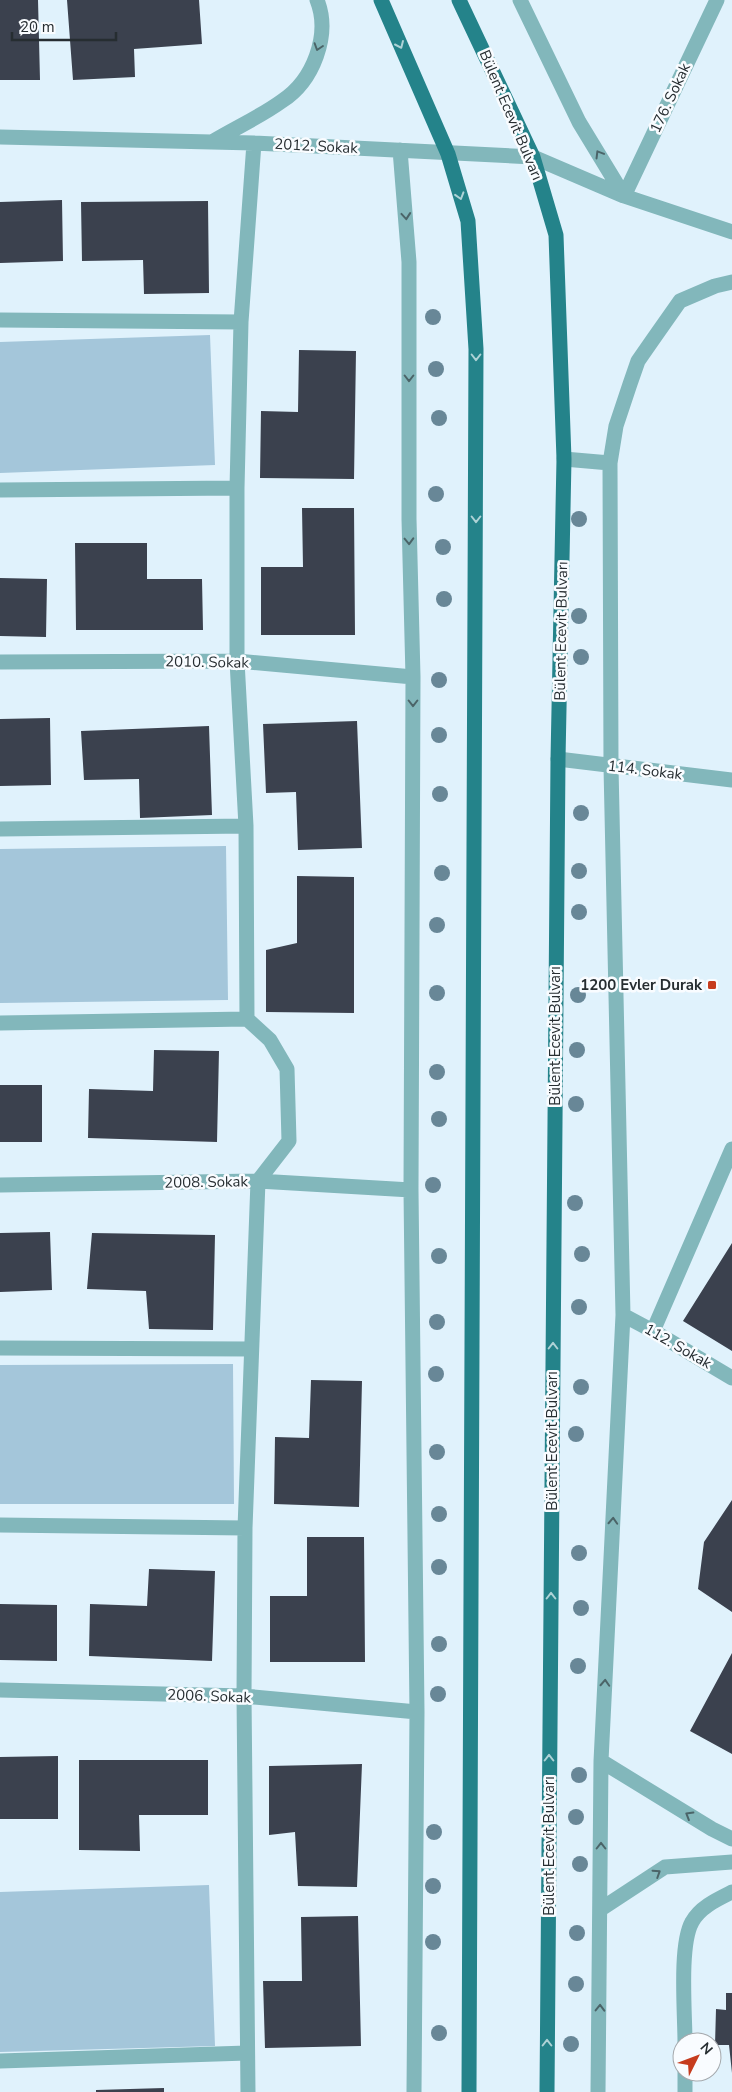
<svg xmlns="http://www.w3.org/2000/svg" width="732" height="2092" viewBox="0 0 732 2092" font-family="'Nunito Sans',sans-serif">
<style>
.green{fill:#a4c6da}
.building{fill:#3b414e}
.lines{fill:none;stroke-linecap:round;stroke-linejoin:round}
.minor{stroke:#82b7bb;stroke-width:15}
.major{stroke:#24838a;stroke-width:15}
.tree{fill:#688797}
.oneway{stroke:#aed2d6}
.oneway2{stroke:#4b6468}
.poi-dot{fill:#c63c1e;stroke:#f9fcff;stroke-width:2}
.labels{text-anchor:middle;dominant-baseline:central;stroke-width:5;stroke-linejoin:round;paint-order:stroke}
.street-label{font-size:15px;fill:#262d31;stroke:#f9fcff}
.poi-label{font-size:15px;font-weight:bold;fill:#262d31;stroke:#f9fcff;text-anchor:end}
</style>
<rect width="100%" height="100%" fill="#e0f2fc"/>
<path class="green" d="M210 335 215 465 0 473V342Z
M226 846 228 1000 0 1003V849Z
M233 1364 234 1504H0V1365Z
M209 1885 215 2046 0 2052V1892Z"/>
<path class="building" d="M0 0H38L40 80H0Z
M67 0H199L202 44 134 49 135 77 73 80Z
M62 200 63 261 0 263V202Z
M208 201 209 293 144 294 143 260 82 261 81 202Z
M299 350 356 351 354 479 260 478 261 411 298 412Z
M302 508H354L355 635H261V567H303Z
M75 543H147V579H202L203 630H76Z
M0 578 47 579 46 637 0 636Z
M50 718 51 785 0 786V719Z
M357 721 362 848 298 850 296 792 266 793 263 724Z
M209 726 212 815 140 818 139 779 84 780 81 731Z
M297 876 354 877V1013L266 1012V950L297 943Z
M154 1050 219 1051 217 1142 88 1138 89 1089 153 1091Z
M0 1085H42V1142H0Z
M50 1232 52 1290 0 1292V1233Z
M92 1233 215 1235 213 1330 149 1329 146 1291 87 1289Z
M732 1243V1351L683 1321Z
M311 1380 362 1381 359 1507 274 1504 275 1437 309 1438Z
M732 1500V1612L698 1589 704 1542Z
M307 1537H364L365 1662H270V1596H307Z
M149 1569 215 1571 212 1661 89 1656 90 1604 147 1606Z
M0 1604 57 1605V1661L0 1660Z
M732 1653V1754L690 1731Z
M58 1756V1819H0V1757Z
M79 1760H208V1815H139L140 1851 79 1850Z
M362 1764 357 1887 298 1886 295 1832 269 1835V1766Z
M358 1916 361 2046 265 2048 263 1981H302L301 1917Z
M726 1993H732V2073L729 2045H715L716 2009 726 2010Z
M164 2088V2092H96V2090Z"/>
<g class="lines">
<path class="minor" d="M520 0 579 122 624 196
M0 137 254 143 533 157 624 196 732 232
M212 142C235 128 260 117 282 101 313 81 331 35 317 0
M400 150 409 262V519L413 677 411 1190 417 1712 414 2092
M624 196 717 0
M0 320 241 322
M564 459 610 463
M0 490 237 488
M0 662 237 661 413 677
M558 759 732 780
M0 829 246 826
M0 1023 247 1019
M0 1185 258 1181 411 1190
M623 1315 653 1331 732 1378
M653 1331 732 1149
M0 1348 251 1349
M0 1525 245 1528
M0 1690 244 1696 417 1712
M601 1761 712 1829 732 1839
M601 1909 665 1867 732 1862
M685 2042C685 2014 679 1945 692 1922 700 1907 718 1899 732 1892
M0 2061 247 2053
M248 2092 244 1696 245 1528 258 1181 289 1141 287 1069 270 1040 247 1019 246 826 237 661V488L241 322 254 143
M598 2092 601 1761 623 1315 611 767 610 463 616 426 630 384 638 361 654 338 680 301 715 286 732 282
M685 2092V2072"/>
<path class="major" d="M381 0 448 154 468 221 476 349 469 2092
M459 0 533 157 556 235 564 459 558 759 547 2092"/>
</g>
<g class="tree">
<circle cx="433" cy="317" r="8"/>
<circle cx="436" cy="369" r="8"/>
<circle cx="439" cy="418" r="8"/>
<circle cx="436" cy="494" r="8"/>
<circle cx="579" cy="519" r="8"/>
<circle cx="443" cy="547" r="8"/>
<circle cx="444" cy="599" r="8"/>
<circle cx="579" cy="616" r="8"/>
<circle cx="581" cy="657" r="8"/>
<circle cx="439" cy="680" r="8"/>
<circle cx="439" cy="735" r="8"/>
<circle cx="440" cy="794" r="8"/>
<circle cx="581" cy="813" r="8"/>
<circle cx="579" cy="871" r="8"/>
<circle cx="442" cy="873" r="8"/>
<circle cx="579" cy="912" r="8"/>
<circle cx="437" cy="925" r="8"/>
<circle cx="437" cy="993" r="8"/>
<circle cx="578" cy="995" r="8"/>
<circle cx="577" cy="1050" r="8"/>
<circle cx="437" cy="1072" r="8"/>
<circle cx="576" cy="1104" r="8"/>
<circle cx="439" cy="1119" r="8"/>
<circle cx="433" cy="1185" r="8"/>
<circle cx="575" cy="1203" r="8"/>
<circle cx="582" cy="1254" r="8"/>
<circle cx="439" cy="1256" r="8"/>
<circle cx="579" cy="1307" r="8"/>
<circle cx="437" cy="1322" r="8"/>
<circle cx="436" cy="1374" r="8"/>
<circle cx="581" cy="1387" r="8"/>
<circle cx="576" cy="1434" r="8"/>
<circle cx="437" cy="1452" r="8"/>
<circle cx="439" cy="1514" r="8"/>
<circle cx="579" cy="1553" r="8"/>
<circle cx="439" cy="1567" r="8"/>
<circle cx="581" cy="1608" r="8"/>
<circle cx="439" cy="1644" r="8"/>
<circle cx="578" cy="1666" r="8"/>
<circle cx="438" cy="1694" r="8"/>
<circle cx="579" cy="1775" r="8"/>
<circle cx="576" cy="1817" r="8"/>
<circle cx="434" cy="1832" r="8"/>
<circle cx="580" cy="1864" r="8"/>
<circle cx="433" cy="1886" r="8"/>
<circle cx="577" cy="1933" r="8"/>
<circle cx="433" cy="1942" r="8"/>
<circle cx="576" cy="1984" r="8"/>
<circle cx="439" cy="2033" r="8"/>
<circle cx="571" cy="2044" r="8"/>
</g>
<defs><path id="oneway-chevron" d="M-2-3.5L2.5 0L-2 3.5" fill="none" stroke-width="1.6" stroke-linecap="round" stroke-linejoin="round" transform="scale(1.25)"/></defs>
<g class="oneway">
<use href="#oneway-chevron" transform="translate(400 45) rotate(66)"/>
<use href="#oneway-chevron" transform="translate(460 196) rotate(73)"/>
<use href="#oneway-chevron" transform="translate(476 357) rotate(90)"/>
<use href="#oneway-chevron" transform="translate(476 519) rotate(90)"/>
<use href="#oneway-chevron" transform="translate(553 1346) rotate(-90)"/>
<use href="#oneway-chevron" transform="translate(551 1596) rotate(-90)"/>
<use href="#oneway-chevron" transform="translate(549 1758) rotate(-90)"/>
<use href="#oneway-chevron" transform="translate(547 2043) rotate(-90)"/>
</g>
<g class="oneway2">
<use href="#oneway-chevron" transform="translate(318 47) rotate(108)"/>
<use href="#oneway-chevron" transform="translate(599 154) rotate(-121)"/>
<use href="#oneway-chevron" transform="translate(406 216) rotate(85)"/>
<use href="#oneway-chevron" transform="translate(409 378) rotate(90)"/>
<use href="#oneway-chevron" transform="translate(409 541) rotate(88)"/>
<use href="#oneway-chevron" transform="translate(413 703) rotate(90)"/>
<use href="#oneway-chevron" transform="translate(613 1521) rotate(-87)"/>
<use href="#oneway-chevron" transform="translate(605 1683) rotate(-87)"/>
<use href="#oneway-chevron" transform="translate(689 1815) rotate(-149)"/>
<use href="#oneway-chevron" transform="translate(601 1846) rotate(-90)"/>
<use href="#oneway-chevron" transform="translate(657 1873) rotate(-33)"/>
<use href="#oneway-chevron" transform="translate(600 2008) rotate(-89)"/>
</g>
<rect class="poi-dot" x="707" y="980" width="10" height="10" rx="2.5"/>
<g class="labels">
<g class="street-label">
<text transform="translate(670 98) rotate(-65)">176. Sokak</text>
<text transform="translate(511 115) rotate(67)">Bülent Ecevit Bulvarı</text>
<text transform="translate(316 146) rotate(3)">2012. Sokak</text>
<text transform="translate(561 631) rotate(-89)">Bülent Ecevit Bulvarı</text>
<text transform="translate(207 662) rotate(1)">2010. Sokak</text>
<text transform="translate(645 770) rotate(7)">114. Sokak</text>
<text transform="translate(555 1036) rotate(-90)">Bülent Ecevit Bulvarı</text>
<text transform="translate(206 1182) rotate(-1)">2008. Sokak</text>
<text transform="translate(678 1346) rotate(30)">112. Sokak</text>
<text transform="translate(552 1441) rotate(-90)">Bülent Ecevit Bulvarı</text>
<text transform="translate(209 1696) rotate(2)">2006. Sokak</text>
<text transform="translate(549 1846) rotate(-90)">Bülent Ecevit Bulvarı</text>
</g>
<g class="poi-label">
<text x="702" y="985">1200 Evler Durak</text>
</g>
</g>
<g transform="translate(697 2057) rotate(48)"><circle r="24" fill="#f9fcff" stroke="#a5a9ad"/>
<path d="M0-4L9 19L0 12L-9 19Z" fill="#c63c1e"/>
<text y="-8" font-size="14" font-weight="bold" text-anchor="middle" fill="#262d31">N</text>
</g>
<path d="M12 32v8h104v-8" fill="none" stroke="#262d31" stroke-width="2.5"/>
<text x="20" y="32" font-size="15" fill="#262d31" stroke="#f9fcff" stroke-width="4" paint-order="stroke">20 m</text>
</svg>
